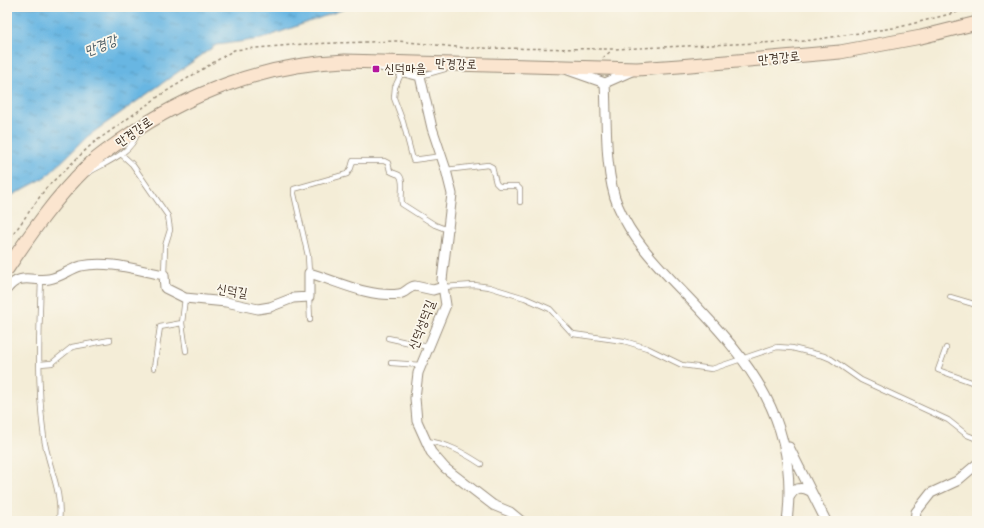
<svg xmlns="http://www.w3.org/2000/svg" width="984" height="528" viewBox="0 0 984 528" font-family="'Architects Daughter','Poor Story',sans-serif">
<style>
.water{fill:url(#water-ripples);stroke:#517080}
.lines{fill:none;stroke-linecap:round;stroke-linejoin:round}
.lane-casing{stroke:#988c7a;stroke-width:6}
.street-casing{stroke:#988c7a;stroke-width:11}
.secondary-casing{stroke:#988c7a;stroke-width:15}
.path{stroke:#988c7a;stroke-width:1.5;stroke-dasharray:3 3;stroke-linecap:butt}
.lane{stroke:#fff;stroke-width:4.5}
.street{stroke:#fff;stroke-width:9}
.secondary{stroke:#fbe5cf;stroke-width:13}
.poi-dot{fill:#b5179e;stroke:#fbf7ec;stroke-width:1.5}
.labels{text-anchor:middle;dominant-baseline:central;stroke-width:3.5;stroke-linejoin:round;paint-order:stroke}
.street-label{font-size:13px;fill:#3b2a1e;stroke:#fbf7ec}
.poi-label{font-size:13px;fill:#3b2a1e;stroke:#fbf7ec;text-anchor:start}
.water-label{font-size:14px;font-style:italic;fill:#4a5b63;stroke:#fbf7ec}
</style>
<defs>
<pattern id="water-ripples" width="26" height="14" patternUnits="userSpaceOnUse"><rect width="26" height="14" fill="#67b6e2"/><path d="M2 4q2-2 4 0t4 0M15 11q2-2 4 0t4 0" fill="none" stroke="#5694b7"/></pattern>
</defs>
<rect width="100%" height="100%" fill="#fbf7ec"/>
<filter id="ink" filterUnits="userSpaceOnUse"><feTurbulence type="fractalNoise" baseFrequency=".025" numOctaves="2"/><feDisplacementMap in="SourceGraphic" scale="8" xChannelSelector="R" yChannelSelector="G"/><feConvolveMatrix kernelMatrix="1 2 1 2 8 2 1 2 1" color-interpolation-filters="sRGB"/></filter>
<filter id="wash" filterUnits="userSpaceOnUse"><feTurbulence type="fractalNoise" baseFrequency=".012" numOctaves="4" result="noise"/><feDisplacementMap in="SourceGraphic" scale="16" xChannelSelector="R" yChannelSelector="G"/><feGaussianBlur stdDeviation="0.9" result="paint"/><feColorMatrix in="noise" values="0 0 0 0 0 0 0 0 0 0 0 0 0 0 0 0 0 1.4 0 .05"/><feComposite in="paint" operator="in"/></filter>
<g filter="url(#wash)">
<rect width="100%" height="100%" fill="#f4edd7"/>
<path class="water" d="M7 7H350L261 39 216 45 88 136 46 177 7 198Z"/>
</g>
<g filter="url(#ink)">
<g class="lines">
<g class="lane-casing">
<path id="lane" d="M402 72 395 87 394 98 403 122 413 160 442 156
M420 76 445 69
M121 154 132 164 168 216 170 230 165 246 164 275
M446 170 488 165 492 167 496 183 499 186H517L520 189V202
M88 173C104 163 131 154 137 134
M309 273 308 256 294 194V189L347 174 351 168 353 161H384L388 163 390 171C393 173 397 174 399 175 405 180 400 196 402 204L435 225 448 230
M41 280C39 332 37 386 44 438 48 466 63 492 59 521
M443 287 474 285 489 287 525 298 550 309 573 334 624 341 647 348 682 365 712 369 777 347 792 348 824 356 831 359 861 380 948 420 967 435 977 439
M309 297 310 320
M950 297 977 305
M185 298 182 323 186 351
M388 338 428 347
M946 348 938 370 977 384
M391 363 421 365
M40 364 52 363 72 347 110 340
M154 368 160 327 182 323
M426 441C447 443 464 453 481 464"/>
</g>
<g class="street-casing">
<path id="street" d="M380 66 420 76 432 128 446 170 452 194 442 280 446 305 418 373 415 398 417 421 431 452 445 468 493 505 510 512 521 521
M568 70 605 83 632 71
M605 83C607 119 604 173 618 206 632 240 660 268 685 294 750 361 800 422 787 521
M7 289C20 272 32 282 49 279 61 277 70 269 81 266 108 260 137 270 164 275L165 288 185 298 226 302 258 309 270 307 293 298 309 297V273C337 281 369 298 399 294 406 293 408 287 415 286L433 290 443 287
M789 447 826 521
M789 498C794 488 800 486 810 491
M915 521 916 512 931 493 957 481 977 464"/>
</g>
<g class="secondary-casing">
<path id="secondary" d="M7 269C31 233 56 197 87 167 98 156 111 148 123 139 188 93 264 64 345 61L637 69 679 66 840 52 921 37 977 23"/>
</g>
<path class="path" d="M603 58 612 50
M7 243 46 188 92 144 165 92 234 50 305 44 398 41 466 48 613 49 805 41 900 27 977 7"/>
<use href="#lane" class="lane"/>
<use href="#street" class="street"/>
<use href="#secondary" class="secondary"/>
</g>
</g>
<rect class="poi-dot" x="372" y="65" width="8" height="8" rx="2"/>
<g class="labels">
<g class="street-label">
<text transform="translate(779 58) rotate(-6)">만경강로</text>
<text transform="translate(456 64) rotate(2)">만경강로</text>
<text transform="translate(134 132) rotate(-35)">만경강로</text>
<text transform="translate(232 291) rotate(9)">신덕길</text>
<text transform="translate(422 325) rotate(-69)">신덕성덕길</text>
</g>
<g class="poi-label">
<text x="384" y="69">신덕마을</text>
</g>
<g class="water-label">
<text transform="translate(101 46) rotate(-22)">만경강</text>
</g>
</g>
<rect width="984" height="528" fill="none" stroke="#fbf7ec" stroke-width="24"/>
</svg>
